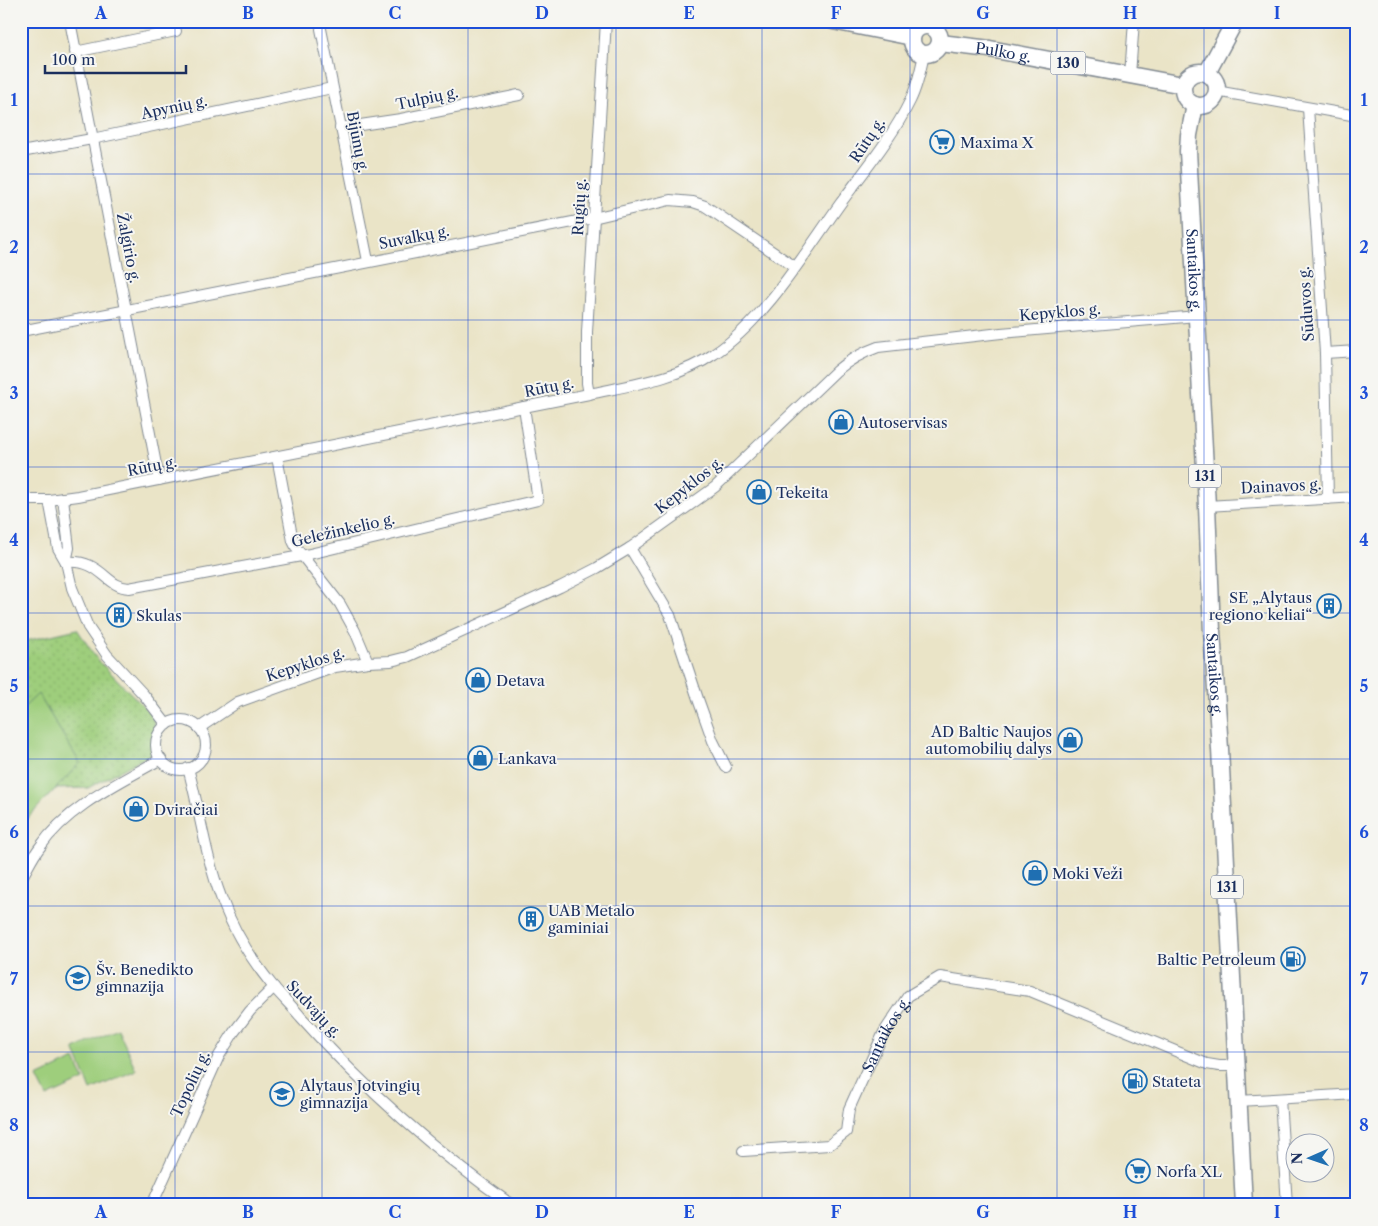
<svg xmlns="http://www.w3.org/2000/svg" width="1378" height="1226" viewBox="0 0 1378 1226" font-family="'Libre Caslon Text',serif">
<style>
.grass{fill:url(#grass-dots);stroke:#5c7e6d}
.green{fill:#9ece7c;stroke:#5c7e6d}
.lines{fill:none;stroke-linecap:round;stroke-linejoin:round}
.street-casing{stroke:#828a92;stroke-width:12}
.primary-casing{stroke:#828a92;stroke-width:19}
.street{stroke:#fff;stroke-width:10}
.primary{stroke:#fff;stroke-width:16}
.grid{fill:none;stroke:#1d4ed8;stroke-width:1;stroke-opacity:0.55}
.labels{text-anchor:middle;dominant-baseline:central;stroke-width:4;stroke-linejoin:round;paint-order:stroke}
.shield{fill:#f6f6f2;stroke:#5d6b8a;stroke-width:1}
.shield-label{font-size:14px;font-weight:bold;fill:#1b2f5e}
.street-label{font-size:15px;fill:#1b2f5e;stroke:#f6f6f2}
.poi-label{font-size:15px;fill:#1b2f5e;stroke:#f6f6f2;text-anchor:start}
.neatline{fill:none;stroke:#1d4ed8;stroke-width:2}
.grid-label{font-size:16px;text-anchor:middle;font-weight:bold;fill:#1d4ed8}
</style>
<defs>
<pattern id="grass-dots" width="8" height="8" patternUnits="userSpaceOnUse" patternTransform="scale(1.25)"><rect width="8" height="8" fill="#9ece7c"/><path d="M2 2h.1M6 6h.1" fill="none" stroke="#88b16e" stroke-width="1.8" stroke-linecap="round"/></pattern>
</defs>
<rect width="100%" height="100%" fill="#f6f6f2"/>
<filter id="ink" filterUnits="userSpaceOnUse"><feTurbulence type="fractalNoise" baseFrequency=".02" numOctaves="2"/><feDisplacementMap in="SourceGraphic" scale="10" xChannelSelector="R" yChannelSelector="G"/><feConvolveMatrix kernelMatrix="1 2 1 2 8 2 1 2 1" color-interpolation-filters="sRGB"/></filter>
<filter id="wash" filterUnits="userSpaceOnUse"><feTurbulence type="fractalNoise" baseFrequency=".0096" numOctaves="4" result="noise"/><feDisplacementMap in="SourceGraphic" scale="20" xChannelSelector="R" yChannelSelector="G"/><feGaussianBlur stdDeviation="1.12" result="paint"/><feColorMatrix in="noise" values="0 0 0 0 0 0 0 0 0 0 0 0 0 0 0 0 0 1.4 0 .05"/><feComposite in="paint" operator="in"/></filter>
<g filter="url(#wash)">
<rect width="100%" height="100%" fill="#eae4c7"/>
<path class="grass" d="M77 629 97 659 148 711 155 722 153 743 150 755 88 788 55 789 21 825V642Z"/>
<path class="green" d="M38 694 80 763 21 825V710Z
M118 1029 136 1070 91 1090 74 1049Z
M75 1059 84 1080 47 1097 37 1077Z"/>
</g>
<g filter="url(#ink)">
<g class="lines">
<g class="street-casing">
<g id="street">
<path d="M70 21 159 480"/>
<path d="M928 26 929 21"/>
<path d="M321 29 368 261"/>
<path d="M75 52 176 31"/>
<path d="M1130 75 1134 21"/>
<path d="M1216 91 1357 116"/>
<path d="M1308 108 1325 353 1328 499"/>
<path d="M340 128 401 119 519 95"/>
<path d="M21 152 92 139 332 88"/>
<path d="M21 331 593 218 670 200 693 202 705 206 795 267"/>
<path d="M1325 353 1357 351"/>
<path d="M589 394 587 383V332L606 21"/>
<path d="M277 457 293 541 297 549 340 604 355 631 368 662"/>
<path d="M63 498 69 548 66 562"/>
<path d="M21 500H49L78 496 589 394C631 385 678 379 714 354 764 321 805 253 840 204 864 171 892 138 910 101 917 87 921 69 924 54"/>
<path d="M49 500 58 548 66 562 72 588 88 627 107 655 144 695 167 725"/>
<path d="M1207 506 1357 497"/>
<path d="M630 548 670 615 698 699 713 741 726 767"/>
<path d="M66 562C102 559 105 587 129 588L301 556 538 500 524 407"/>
<circle cx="181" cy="745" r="25"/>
<path d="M199 728 238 702 335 667 368 662 391 661 407 657 560 587 597 568 630 548 715 487 836 371C849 360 861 353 878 347L1001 333 1197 316"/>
<path d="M188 768C200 811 205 855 221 897 232 928 251 959 272 985 281 996 291 1005 300 1016 363 1087 434 1151 512 1205"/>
<path d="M22 877C28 867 33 856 40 847 68 806 119 783 161 759"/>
<path d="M1280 1099 1287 1205"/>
<path d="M1238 1101 1357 1094"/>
<path id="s1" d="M743 1151 829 1145 846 1132 849 1109 884 1032 908 996 940 977 1030 991 1207 1064 1219 1066H1237"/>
<path d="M152 1205 219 1056 234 1032 250 1011 274 987"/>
</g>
</g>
<g class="primary-casing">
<g id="primary">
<path d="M833 21 912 37"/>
<circle cx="926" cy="40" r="14"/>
<path id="s2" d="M940 43 990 49 1183 85"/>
<circle cx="1200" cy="89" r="17"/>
<path d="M1207 73 1235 21"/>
<path id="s3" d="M1195 105 1189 135 1188 151 1207 506 1212 631 1220 749 1244 1205"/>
</g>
</g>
<use href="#street" class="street"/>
<use href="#primary" class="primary"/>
</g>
</g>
<path class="grid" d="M175 21V1205M322 21V1205M468 21V1205M616 21V1205M762 21V1205M910 21V1205M1057 21V1205M1204 21V1205M21 174H1357M21 320H1357M21 467H1357M21 613H1357M21 759H1357M21 906H1357M21 1052H1357"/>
<defs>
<g id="supermarket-ring" transform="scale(1.25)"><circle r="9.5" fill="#f6f6f2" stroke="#1f6fb2" stroke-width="1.5"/><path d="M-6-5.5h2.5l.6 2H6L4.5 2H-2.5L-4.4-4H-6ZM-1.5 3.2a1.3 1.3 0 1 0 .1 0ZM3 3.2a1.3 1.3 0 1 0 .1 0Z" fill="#1f6fb2"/></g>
<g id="shop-ring" transform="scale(1.25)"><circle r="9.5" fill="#f6f6f2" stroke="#1f6fb2" stroke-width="1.5"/><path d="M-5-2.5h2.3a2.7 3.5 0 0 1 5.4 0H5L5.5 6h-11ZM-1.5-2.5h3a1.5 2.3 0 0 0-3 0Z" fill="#1f6fb2"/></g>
<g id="building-ring" transform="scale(1.25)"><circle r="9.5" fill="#f6f6f2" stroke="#1f6fb2" stroke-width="1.5"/><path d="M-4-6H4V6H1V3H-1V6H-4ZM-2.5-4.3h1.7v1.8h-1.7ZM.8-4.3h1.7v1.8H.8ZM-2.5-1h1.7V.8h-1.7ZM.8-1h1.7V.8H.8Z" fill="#1f6fb2"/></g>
<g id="fuel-ring" transform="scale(1.25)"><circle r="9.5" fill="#f6f6f2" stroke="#1f6fb2" stroke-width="1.5"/><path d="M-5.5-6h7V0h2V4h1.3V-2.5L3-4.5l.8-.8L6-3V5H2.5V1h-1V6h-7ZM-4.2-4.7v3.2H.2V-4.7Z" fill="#1f6fb2"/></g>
<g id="school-ring" transform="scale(1.25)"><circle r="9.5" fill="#f6f6f2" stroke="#1f6fb2" stroke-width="1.5"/><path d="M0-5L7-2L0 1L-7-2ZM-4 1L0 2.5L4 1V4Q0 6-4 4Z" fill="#1f6fb2"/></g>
</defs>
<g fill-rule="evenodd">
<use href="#supermarket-ring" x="942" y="142"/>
<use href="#shop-ring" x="841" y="422"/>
<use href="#shop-ring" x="759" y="492"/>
<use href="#building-ring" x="1329" y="606"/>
<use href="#building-ring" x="119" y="615"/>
<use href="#shop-ring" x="478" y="680"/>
<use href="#shop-ring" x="1070" y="740"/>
<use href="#shop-ring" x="480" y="758"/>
<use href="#shop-ring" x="136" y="809"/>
<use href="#shop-ring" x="1035" y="873"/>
<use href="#building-ring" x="531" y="919"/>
<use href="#fuel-ring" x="1293" y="959"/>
<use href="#school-ring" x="78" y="978"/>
<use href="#fuel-ring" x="1135" y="1081"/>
<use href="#school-ring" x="282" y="1094"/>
<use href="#supermarket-ring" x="1138" y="1171"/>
</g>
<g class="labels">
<g class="shield">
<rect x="1050.5" y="51.5" width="35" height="23" rx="4"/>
<rect x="1189" y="464.5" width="32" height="23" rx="4"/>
<rect x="1211" y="875.5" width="32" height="23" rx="4"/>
</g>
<g class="shield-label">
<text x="1068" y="63">130</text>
<text x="1205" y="476">131</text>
<text x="1227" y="887">131</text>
</g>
<g class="street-label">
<text stroke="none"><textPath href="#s2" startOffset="64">Pulko g.</textPath></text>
<text transform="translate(427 98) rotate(-12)">Tulpių g.</text>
<text transform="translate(174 107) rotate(-12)">Apynių g.</text>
<text transform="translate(867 140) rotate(-56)">Rūtų g.</text>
<text transform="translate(358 142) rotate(79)">Bijūnų g.</text>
<text transform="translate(579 207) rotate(-87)">Rugių g.</text>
<text transform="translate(414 237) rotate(-11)">Suvalkų g.</text>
<text transform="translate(129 248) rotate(79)">Žalgirio g.</text>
<text stroke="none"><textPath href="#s3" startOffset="166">Santaikos g.</textPath></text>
<text transform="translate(1306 304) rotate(-94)">Sūduvos g.</text>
<text transform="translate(1060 312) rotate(-5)">Kepyklos g.</text>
<text transform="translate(549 387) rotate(-11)">Rūtų g.</text>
<text transform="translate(152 466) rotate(-11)">Rūtų g.</text>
<text transform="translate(689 485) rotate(-38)">Kepyklos g.</text>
<text transform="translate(1281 486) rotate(-3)">Dainavos g.</text>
<text transform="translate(343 530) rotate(-13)">Geležinkelio g.</text>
<text transform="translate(305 664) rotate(-18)">Kepyklos g.</text>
<text stroke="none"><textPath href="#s3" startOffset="571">Santaikos g.</textPath></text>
<text transform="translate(314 1009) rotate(47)">Sudvajų g.</text>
<text stroke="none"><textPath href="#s1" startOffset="214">Santaikos g.</textPath></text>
<text transform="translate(190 1084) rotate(-65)">Topolių g.</text>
</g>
<g class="poi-label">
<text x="960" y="142">Maxima X</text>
<text x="858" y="422">Autoservisas</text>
<text x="776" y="492">Tekeita</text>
<text x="1312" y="597" text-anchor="end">SE „Alytaus<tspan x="1312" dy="17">regiono keliai“</tspan></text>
<text x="136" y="615">Skulas</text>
<text x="496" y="680">Detava</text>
<text x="1052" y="731" text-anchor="end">AD Baltic Naujos<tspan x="1052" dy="17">automobilių dalys</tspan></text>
<text x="498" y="758">Lankava</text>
<text x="154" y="809">Dviračiai</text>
<text x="1052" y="873">Moki Veži</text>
<text x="548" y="910">UAB Metalo<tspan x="548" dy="17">gaminiai</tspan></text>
<text x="1276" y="959" text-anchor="end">Baltic Petroleum</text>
<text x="96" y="969">Šv. Benedikto<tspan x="96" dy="17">gimnazija</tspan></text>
<text x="1152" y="1081">Stateta</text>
<text x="300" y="1085">Alytaus Jotvingių<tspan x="300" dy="17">gimnazija</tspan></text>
<text x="1156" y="1171">Norfa XL</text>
</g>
</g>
<rect width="1378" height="1226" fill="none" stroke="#f6f6f2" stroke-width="55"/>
<g transform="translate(1310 1158) rotate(268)"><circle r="24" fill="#f6f6f2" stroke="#9ea6b7"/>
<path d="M0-4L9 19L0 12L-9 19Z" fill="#1f6fb2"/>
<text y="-8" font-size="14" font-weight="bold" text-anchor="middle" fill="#1b2f5e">N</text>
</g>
<path d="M45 65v8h141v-8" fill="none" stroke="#1b2f5e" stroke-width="2.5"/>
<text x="52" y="65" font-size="15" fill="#1b2f5e" stroke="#f6f6f2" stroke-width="4" paint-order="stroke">100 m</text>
<rect x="28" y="28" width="1322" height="1170" class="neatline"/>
<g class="grid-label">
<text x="101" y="19">A</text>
<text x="248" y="19">B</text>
<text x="395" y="19">C</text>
<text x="542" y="19">D</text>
<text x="689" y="19">E</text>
<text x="836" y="19">F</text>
<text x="983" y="19">G</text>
<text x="1130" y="19">H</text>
<text x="1277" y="19">I</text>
<text x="14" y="106">1</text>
<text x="1364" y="106">1</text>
<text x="14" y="253">2</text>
<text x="1364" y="253">2</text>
<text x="14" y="399">3</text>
<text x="1364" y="399">3</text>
<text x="14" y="546">4</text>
<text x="1364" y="546">4</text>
<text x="14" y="692">5</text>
<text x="1364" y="692">5</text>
<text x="14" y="838">6</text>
<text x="1364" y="838">6</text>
<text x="14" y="985">7</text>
<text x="1364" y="985">7</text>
<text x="14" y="1131">8</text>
<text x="1364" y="1131">8</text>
<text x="101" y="1218">A</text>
<text x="248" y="1218">B</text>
<text x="395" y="1218">C</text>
<text x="542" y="1218">D</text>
<text x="689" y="1218">E</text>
<text x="836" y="1218">F</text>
<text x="983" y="1218">G</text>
<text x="1130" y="1218">H</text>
<text x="1277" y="1218">I</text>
</g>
</svg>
